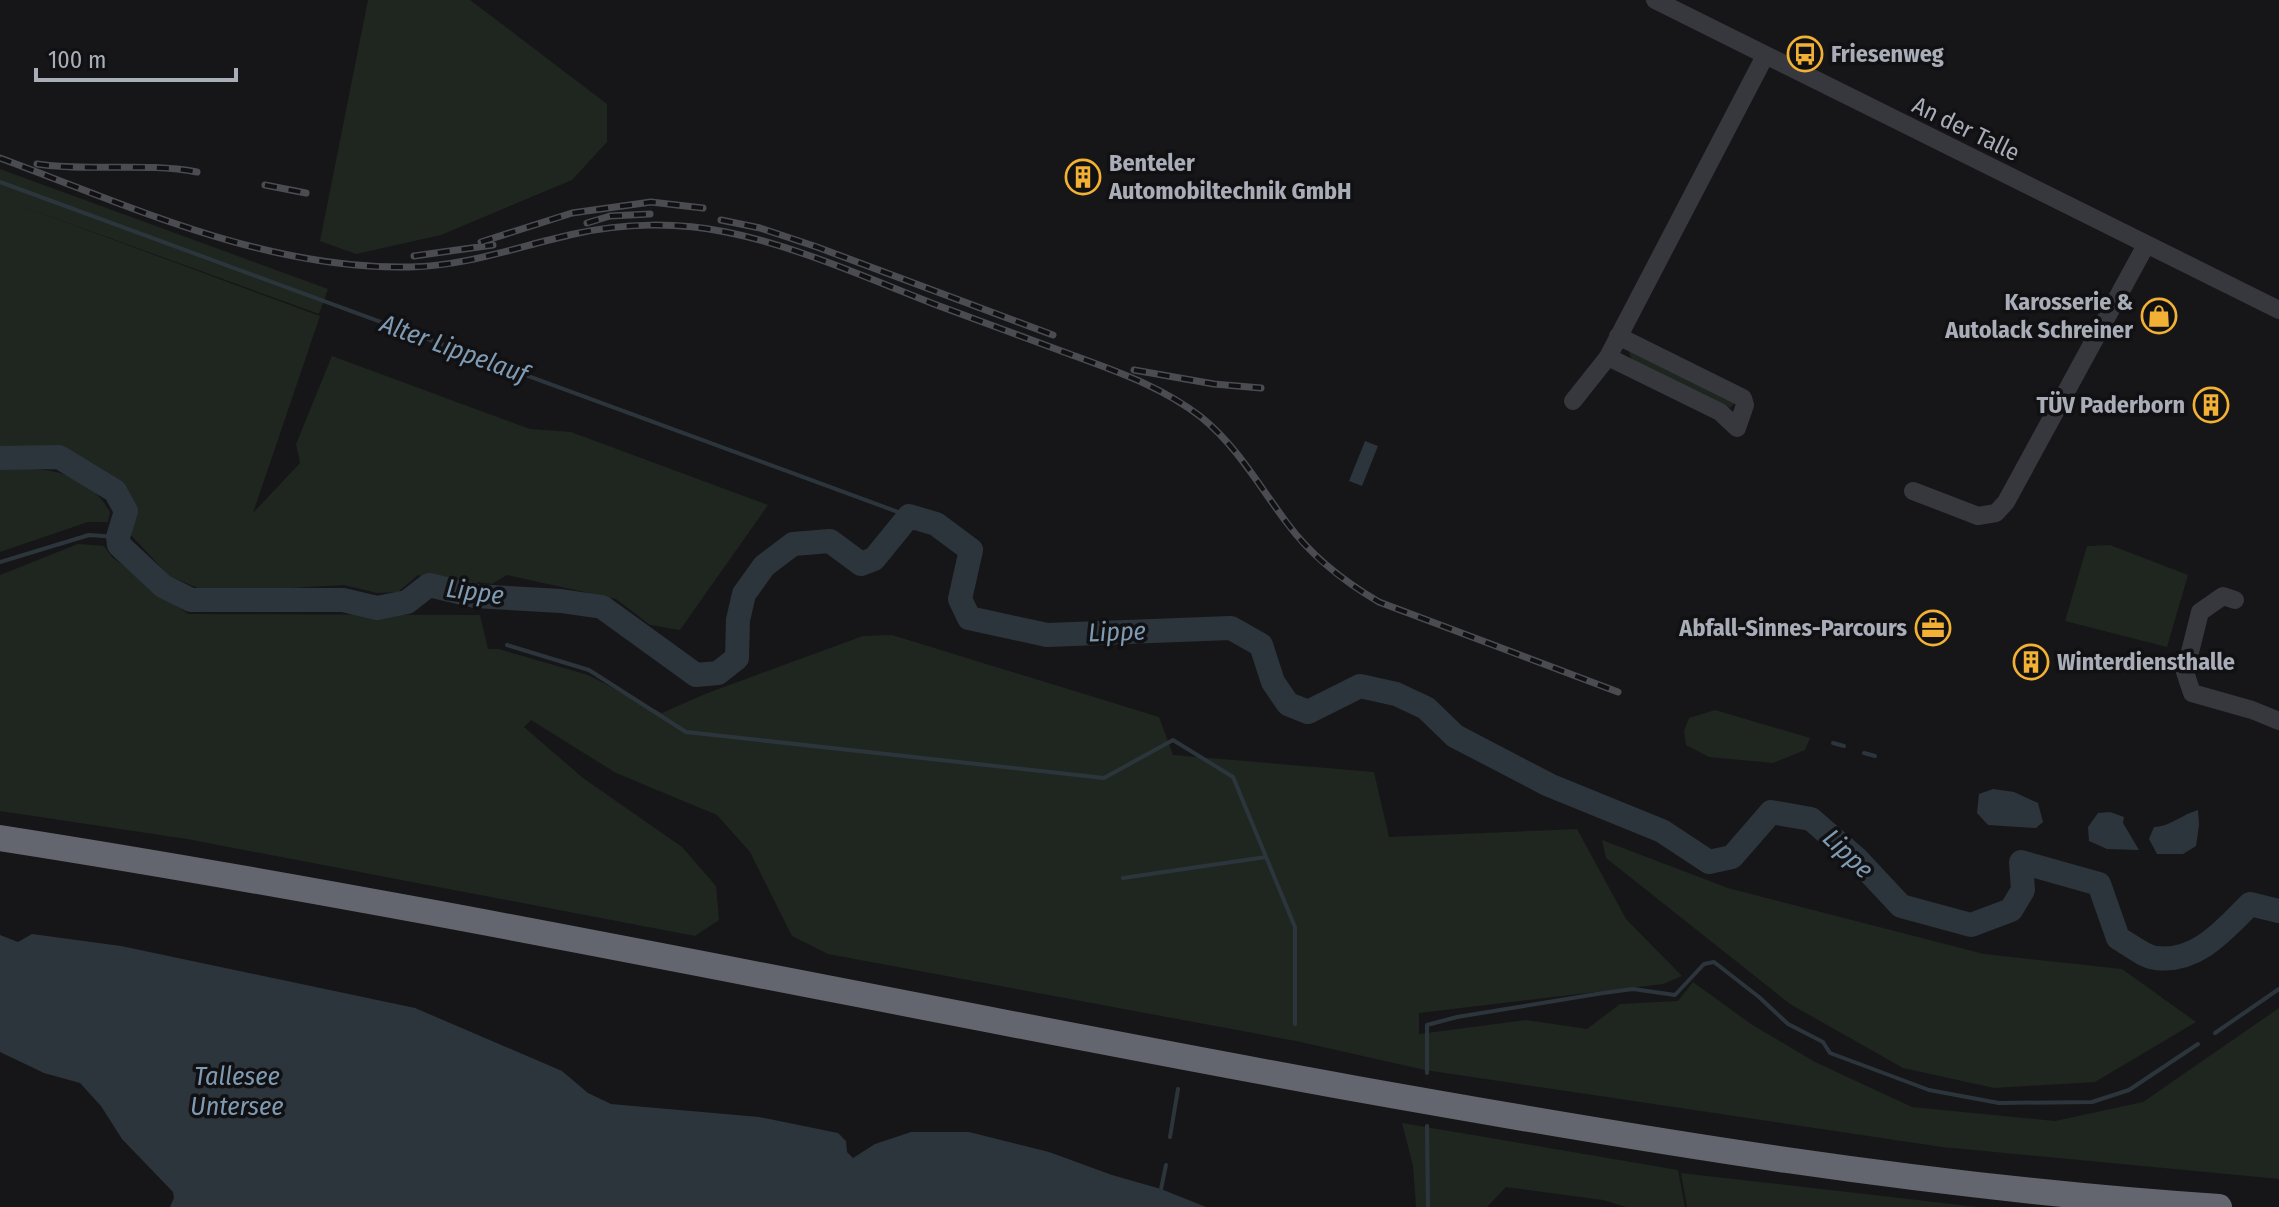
<svg xmlns="http://www.w3.org/2000/svg" width="2279" height="1207" viewBox="0 0 2279 1207" font-family="'Fira Sans Condensed',sans-serif">
<style>
.green{fill:#1e261f}
.water{fill:#2c353c}
.lines{fill:none;stroke-linecap:round;stroke-linejoin:round}
.stream{stroke:#2c353c;stroke-width:4}
.river{stroke:#2c353c;stroke-width:24}
.minor{stroke:#37383d;stroke-width:18}
.highway{stroke:#63666e;stroke-width:26}
.rail-casing{stroke:#4a4c52;stroke-width:7}
.rail{stroke:#111113;stroke-width:4;stroke-dasharray:12;stroke-linecap:butt}
.labels{text-anchor:middle;dominant-baseline:central;stroke-width:7;stroke-linejoin:round;paint-order:stroke}
.poi-label{font-size:24px;font-weight:bold;fill:#a8adb8;stroke:#111113;text-anchor:start}
.street-label{font-size:24px;fill:#a8adb8;stroke:#111113}
.water-label{font-size:26px;font-style:italic;fill:#7f9bb3;stroke:#111113}
</style>
<rect width="100%" height="100%" fill="#161618"/>
<path class="green" d="M368 0H470L607 104V142L572 180 441 235 356 254 320 241Z
M0 169 328 289 319 314 8 201 320 316 253 513 300 463 296 444 332 356 530 429 571 432 768 505 680 630 650 625 616 599 507 575 492 584 478 582 475 589 418 575 398 592 377 593 344 585 256 590H203L169 576 129 533V513L120 491 97 470 57 452H0Z
M1637 351 1735 399 1734 404 1730 408 1632 360 1629 352Z
M0 468C45 468 86 469 110 512L108 522H88L0 552Z
M78 544 104 546 112 557 188 614 480 615 488 649H499L588 675 662 713 705 694 863 636 892 635 1159 717 1173 755 1374 772 1389 837 1577 829 1626 919 1682 976 1663 984 1419 1013V1034L1526 1020 1587 1029 1620 1004 1678 1001 1693 982 1751 1024 1815 1062 1912 1107 2055 1121 2143 1102 2279 1008V1179L1942 1147 1425 1070 1296 1041 828 954 792 936 750 852 717 815 616 773 531 720 524 727 583 778 682 847 716 886 719 920 695 936 187 839 0 811V575Z
M2110 545 2188 575 2167 647 2065 621 2087 546Z
M1715 710 1810 738 1805 750 1773 763 1709 757 1686 745 1684 731 1689 718Z
M1602 840 1728 888 1984 954 2122 969 2196 1022 2095 1082 1994 1088 1903 1068 1790 1004 1606 858Z
M1402 1123 1678 1170 1685 1207H1626L1603 1200 1506 1187 1487 1207H1416L1413 1166Z
M1681 1173 1978 1207H1687Z"/>
<path class="water" d="M1365 441 1378 446 1362 486 1349 481Z
M1993 789 2014 792 2038 803 2043 822 2036 828 1988 825 1977 813 1979 794Z
M2198 810 2199 825 2196 846 2183 854H2157L2149 839 2154 827C2169 827 2183 814 2198 810Z
M2110 812 2124 817 2123 823 2139 850 2107 849 2089 841 2088 827 2098 813Z
M32 934 121 946 415 1008 562 1071 588 1093 611 1104 759 1117 838 1133 846 1141 847 1152 853 1158 875 1144 911 1132H969L1049 1152 1112 1175 1161 1189 1206 1207H170L174 1198 173 1192 122 1139 101 1106 80 1083 44 1073 0 1052V935L18 942Z"/>
<g class="lines">
<path class="stream" d="M0 182 909 516
M0 562 89 535 118 537
M507 645 589 670 686 732 1104 778 1173 740 1233 777 1295 927V1024
M1833 743 1844 746
M1864 753 1875 756
M1123 878 1266 857
M2215 1033 2279 989
M1427 1073V1025L1457 1017 1603 993 1633 989 1675 995 1704 964 1714 962 1759 997 1788 1024 1823 1042 1830 1053 1929 1090 1999 1103 2092 1102 2129 1090 2198 1044
M1427 1126 1428 1207
M1170 1137 1178 1089
M1161 1189 1166 1165"/>
<path class="river" d="M0 458 59 457 115 491 126 511 118 537 119 545 163 586 191 600H343L377 608 407 602 429 585 475 596 561 601 602 607 696 675 718 673 737 658 738 620 744 594 764 566 793 544 830 541 861 564 874 559 909 516 936 524 971 550 960 599 969 618 1047 635 1231 628 1261 645 1273 682 1288 704 1308 712 1360 686 1396 694 1426 708 1455 736 1549 785 1662 831 1709 862 1732 857 1771 812 1811 819 1856 858 1901 906 1971 925 2011 910 2023 890 2021 862 2099 884 2118 938C2129 944 2144 957 2156 958 2197 963 2224 930 2250 904L2279 911"/>
<path class="minor" d="M1655 0 2279 310
M1608 357 1720 412 1737 428 1745 405 1743 398 1618 336
M1573 401 1608 357 1765 56
M1913 491 1978 516 1996 513 2006 502 2146 245
M2235 600 2223 596 2200 612 2185 672 2192 693 2252 710 2279 721"/>
<path class="highway" d="M0 838C454 909 904 1007 1357 1089 1643 1140 1929 1188 2219 1207"/>
<g class="rail-casing">
<path id="rail" d="M0 158C132 207 267 270 410 267 468 266 519 246 574 234 623 223 677 222 726 232 797 246 874 281 942 307 983 322 1023 337 1064 352 1112 370 1160 385 1201 417 1238 447 1259 486 1287 523 1312 557 1343 581 1379 602L1618 692
M37 164C90 172 144 162 197 172
M265 185 306 193
M721 220 760 228 817 247 1053 335
M587 223 610 216 650 214
M481 242 572 213 651 202 703 208
M414 256 493 245
M1134 370 1214 384 1261 388"/>
</g>
<use href="#rail" class="rail"/>
</g>
<defs>
<g id="bus-ring" transform="scale(1.8)"><circle r="9.5" fill="#111113" stroke="#f2b134" stroke-width="1.5"/><path d="M-5-6H5V4H4V6H2V4H-2V6H-4V4H-5ZM-3.5-4V0h7V-4ZM-3.5 1.2v1.5H-2V1.2ZM2 1.2v1.5H3.5V1.2Z" fill="#f2b134"/></g>
<g id="building-ring" transform="scale(1.8)"><circle r="9.5" fill="#111113" stroke="#f2b134" stroke-width="1.5"/><path d="M-4-6H4V6H1V3H-1V6H-4ZM-2.5-4.3h1.7v1.8h-1.7ZM.8-4.3h1.7v1.8H.8ZM-2.5-1h1.7V.8h-1.7ZM.8-1h1.7V.8H.8Z" fill="#f2b134"/></g>
<g id="shop-ring" transform="scale(1.8)"><circle r="9.5" fill="#111113" stroke="#f2b134" stroke-width="1.5"/><path d="M-5-2.5h2.3a2.7 3.5 0 0 1 5.4 0H5L5.5 6h-11ZM-1.5-2.5h3a1.5 2.3 0 0 0-3 0Z" fill="#f2b134"/></g>
<g id="office-ring" transform="scale(1.8)"><circle r="9.5" fill="#111113" stroke="#f2b134" stroke-width="1.5"/><path d="M-6-3h4V-5.5h4V-3h4V5H-6ZM-1-4.5V-3h2v-1.5ZM-6 0V1H6V0Z" fill="#f2b134"/></g>
</defs>
<g fill-rule="evenodd">
<use href="#bus-ring" x="1805" y="54"/>
<use href="#building-ring" x="1083" y="177"/>
<use href="#shop-ring" x="2159" y="316"/>
<use href="#building-ring" x="2211" y="405"/>
<use href="#office-ring" x="1933" y="628"/>
<use href="#building-ring" x="2031" y="662"/>
</g>
<g class="labels">
<g class="poi-label">
<text x="1831" y="54">Friesenweg</text>
<text x="1109" y="163">Benteler<tspan x="1109" dy="28">Automobiltechnik GmbH</tspan></text>
<text x="2133" y="302" text-anchor="end">Karosserie &amp;<tspan x="2133" dy="28">Autolack Schreiner</tspan></text>
<text x="2185" y="405" text-anchor="end">TÜV Paderborn</text>
<text x="1907" y="628" text-anchor="end">Abfall-Sinnes-Parcours</text>
<text x="2057" y="662">Winterdiensthalle</text>
</g>
<g class="street-label">
<text transform="translate(1966 129) rotate(26)">An der Talle</text>
</g>
<g class="water-label">
<text transform="translate(454 349) rotate(20)">Alter Lippelauf</text>
<text transform="translate(475 592) rotate(8)">Lippe</text>
<text transform="translate(1117 632) rotate(-2)">Lippe</text>
<text transform="translate(1848 854) rotate(44)">Lippe</text>
<text x="237" y="1076">Tallesee<tspan x="237" dy="30">Untersee</tspan></text>
</g>
</g>
<path d="M36 68v12h200v-12" fill="none" stroke="#a8adb8" stroke-width="4"/>
<text x="48" y="68" font-size="24" fill="#a8adb8" stroke="#111113" stroke-width="6" paint-order="stroke">100 m</text>
</svg>
